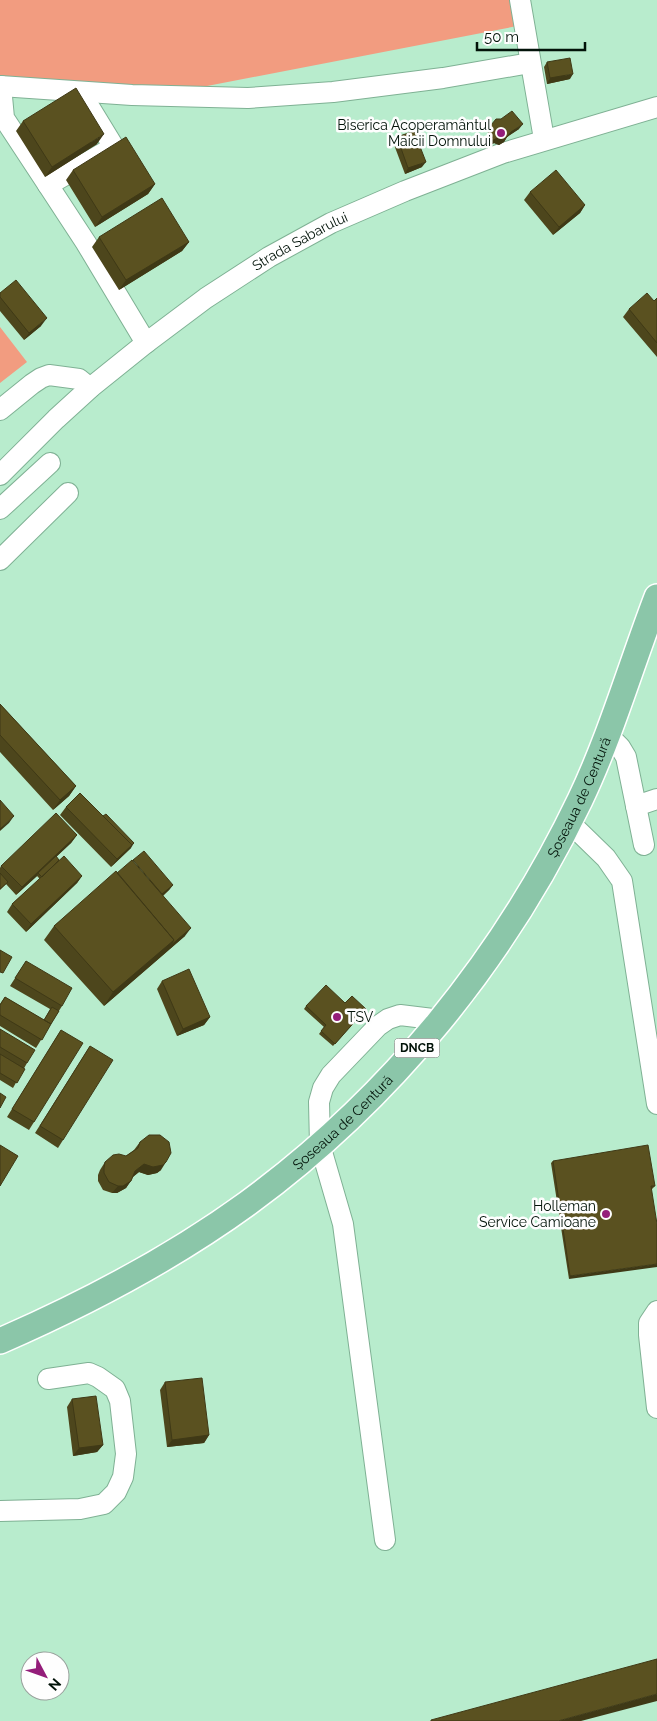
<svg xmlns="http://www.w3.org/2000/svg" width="657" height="1721" viewBox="0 0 657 1721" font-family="Raleway,sans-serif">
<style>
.green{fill:#f29c80}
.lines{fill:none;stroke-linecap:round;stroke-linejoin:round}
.minor-casing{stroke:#7fb194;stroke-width:22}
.major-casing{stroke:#fff;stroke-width:28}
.minor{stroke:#fff;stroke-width:20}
.major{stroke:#8bc6a9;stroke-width:25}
.wall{fill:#4d461c}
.shaded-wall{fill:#3f3916}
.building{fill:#5a5120;stroke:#3f3916}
.poi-dot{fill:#941d7a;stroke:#fefefe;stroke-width:2}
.labels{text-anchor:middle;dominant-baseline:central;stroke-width:5;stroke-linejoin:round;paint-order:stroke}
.shield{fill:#fefefe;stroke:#4e5a52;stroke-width:1}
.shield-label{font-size:12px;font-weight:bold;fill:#021309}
.poi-label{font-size:14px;fill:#021309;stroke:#fefefe;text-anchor:end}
.street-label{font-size:14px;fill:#021309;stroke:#fefefe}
</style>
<rect width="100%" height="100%" fill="#b8eccd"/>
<path class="green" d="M0 0H529L533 23 140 99 0 96Z
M0 327 27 362 0 383Z"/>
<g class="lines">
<g class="minor-casing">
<g id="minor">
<path d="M520 0 544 139"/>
<path d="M0 86 132 95 248 98 333 92 443 78 530 63"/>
<path d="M1 86 4 118 48 185"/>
<path d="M90 108 112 144V148L48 185 86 243 146 343"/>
<path d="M0 410 32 384 41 378 49 375 79 379 90 388"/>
<path id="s1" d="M0 475 56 419 90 388 146 343 206 298 269 257 331 223 405 191 503 153 657 107"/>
<path d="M0 509 50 463"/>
<path d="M0 560 68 493"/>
<path d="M608 735 620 747 626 757 644 845"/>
<path d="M636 806 657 799"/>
<path d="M569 822 606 858 622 881 657 1104"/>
<path d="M657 1311 649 1323V1335L657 1408"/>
<path d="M0 1511 80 1509 104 1504 116 1492 123 1477 126 1454 120 1401 115 1389 98 1377 89 1373 48 1379"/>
<path d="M385 1540 343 1224 320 1145 319 1102 323 1088 331 1075 378 1026 388 1019 400 1015 441 1020"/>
</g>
</g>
<g class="major-casing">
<g id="major">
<path id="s2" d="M0 1341C87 1303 171 1259 248 1203 390 1099 504 959 580 800 611 735 631 665 657 597"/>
</g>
</g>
<use href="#minor" class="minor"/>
<use href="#major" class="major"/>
</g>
<path class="wall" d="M547 62 570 79 547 84 544 67Z
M23 121 97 144 45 177 16 131Z
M491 125 519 129 507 137 504 142 499 145 494 143 489 146 484 140 488 135V130Z
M397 137 422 167 405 174 393 142Z
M73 170 155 184 148 194 95 227 66 180Z
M530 192 585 205 580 213 553 235 524 200Z
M99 237 189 242 182 251 119 290 92 247Z
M0 293 41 326 24 340 0 311Z
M657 298V357L623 317 629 309 654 301Z
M0 704 76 786 69 796 53 810 0 752Z
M66 807 131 848 111 867 60 815Z
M77 835 71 843 56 857 59 860 82 876 77 883 26 932 7 912 12 904 40 879 37 876 16 895 6 884 0 890V868L1 866Z
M117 873 173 885 169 890 163 896 185 936 104 1006 44 940 54 926Z
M26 961 62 1006 36 1048 0 1026V1004L5 997 44 1020 50 1009 10 986Z
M162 981 210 1017 204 1025 177 1036 157 989Z
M345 1003 366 1009 333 1046 319 1034 324 1027 304 1009 306 1006Z
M0 1029 27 1063 13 1088 0 1080Z
M61 1030 34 1122 29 1130 7 1117Z
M90 1046 63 1140 58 1148 35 1133Z
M140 1142 161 1170 157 1173 148 1175 139 1172 133 1177 126 1188 117 1193H112L103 1190 98 1181V1175L100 1170 105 1162 126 1156 134 1150Z
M553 1161 655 1186 652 1189 569 1279 551 1163Z
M165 1382 209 1435 204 1443 167 1447 160 1390Z
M72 1399 103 1445 97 1452 73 1456 67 1407Z"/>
<path class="shaded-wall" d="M573 74 570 79 547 84 550 78Z
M523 124 519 129 507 137 504 142 499 145 494 143 489 146 492 141 497 138 511 132Z
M104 134 97 144 45 177 52 167Z
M426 162 422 167 405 174 408 168Z
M155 184 148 194 95 227 102 217Z
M585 205 580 213 553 235 559 227Z
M189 242 182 251 119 290 126 280Z
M47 318 41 326 24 340 29 333Z
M76 786 69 796 53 810 60 800Z
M14 816 9 823 0 831V829Z
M77 835 71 843 39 873H38L37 876 16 895 22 887Z
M134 843 131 848 111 867 117 859Z
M82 876 77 883 26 932 31 924Z
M173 885 169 890 156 901 160 896Z
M191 928 185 936 104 1006 113 992 174 940Z
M210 1017 204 1025 177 1036 183 1029Z
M166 1162 161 1170 157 1173 148 1175 139 1172 130 1179 135 1171 144 1164Z
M131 1181 126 1188 117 1193H112L118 1186Z
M657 1264V1267L569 1279 570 1276Z
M209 1435 204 1443 167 1447 172 1440Z
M103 1445 97 1452 73 1456 79 1448Z
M657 1694V1701L581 1721H558Z"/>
<path class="building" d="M570 58 573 74 550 78 547 62Z
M76 88 104 134 52 167 23 121Z
M512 111 523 124 511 132 507 137 503 140 497 138 492 141 488 135 492 131 491 125 496 119H501Z
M414 131 426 162 408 168 397 137Z
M126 137 155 184 102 217 73 170Z
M556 170 585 205 559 227 530 192Z
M162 198 189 242 126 280 99 237Z
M16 280 47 318 29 333 0 297V293Z
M647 293 654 301 657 298V343L629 309Z
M0 704 76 786 60 800 0 735Z
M80 793 132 845 117 859 66 807Z
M0 800 14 816 0 829Z
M56 813 77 835 22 887 1 866Z
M106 814 134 843 130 847 132 845 103 816Z
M144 851 173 885 162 894 133 860Z
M56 856 59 860 42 877 38 873Z
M64 856 82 876 31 924 12 904Z
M132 860 191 928 170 946 174 940 117 873Z
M116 871 174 940 113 992 54 926Z
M0 873 8 882 0 889Z
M0 950 12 957 3 973 0 972Z
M26 961 72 988 62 1006 15 978Z
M189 969 210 1017 183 1029 162 981Z
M326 985 345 1003 352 996 366 1009 335 1044 321 1031 326 1025 306 1006Z
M5 997 51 1024 42 1040 0 1015V1005Z
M52 1007 59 1011 51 1024 44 1020Z
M0 1029 35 1050 27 1063 0 1047Z
M61 1030 83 1043 34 1122 12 1109Z
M90 1046 113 1060 63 1140 40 1126Z
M0 1054 25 1069 17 1083 0 1073Z
M0 1093 6 1097 0 1108Z
M149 1135H160L169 1142 171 1153 166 1162 163 1165 153 1167 144 1164 135 1171 131 1181 123 1186H118L109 1182 104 1173V1168L105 1162 113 1155 119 1154 126 1156 138 1148 140 1142Z
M0 1145 18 1156 0 1186Z
M648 1145 655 1186H651L657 1224V1264L570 1276 553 1161Z
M202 1378 209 1435 172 1440 165 1382Z
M96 1396 103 1445 79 1448 72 1399Z
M657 1659V1694L558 1721H431V1720Z"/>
<g class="poi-dot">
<circle cx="501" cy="133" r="5"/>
<circle cx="337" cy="1017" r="5"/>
<circle cx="606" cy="1214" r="5"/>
</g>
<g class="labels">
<rect class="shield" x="394.5" y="1038.5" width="45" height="19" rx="4"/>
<g class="shield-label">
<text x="417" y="1048">DNCB</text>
</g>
<g class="poi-label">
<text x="491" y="125">Biserica Acoperamântul<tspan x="491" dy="16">Maicii Domnului</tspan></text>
<text x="347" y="1017" text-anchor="start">TSV</text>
<text x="596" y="1206">Holleman<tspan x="596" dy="16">Service Camioane</tspan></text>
</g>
<g class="street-label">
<text stroke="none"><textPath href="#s1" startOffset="382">Strada Sabarului</textPath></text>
<text stroke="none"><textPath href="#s2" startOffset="814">Șoseaua de Centură</textPath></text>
<text stroke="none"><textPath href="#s2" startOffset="409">Șoseaua de Centură</textPath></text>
</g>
</g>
<g transform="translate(45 1676) rotate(131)"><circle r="24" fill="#fefefe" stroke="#99a09c"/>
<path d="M0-4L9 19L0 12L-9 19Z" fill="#941d7a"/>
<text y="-8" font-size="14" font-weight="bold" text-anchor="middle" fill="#021309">N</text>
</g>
<path d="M477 42v8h108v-8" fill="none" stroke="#021309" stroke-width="2.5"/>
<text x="484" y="42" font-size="15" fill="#021309" stroke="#fefefe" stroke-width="4" paint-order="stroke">50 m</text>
</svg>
